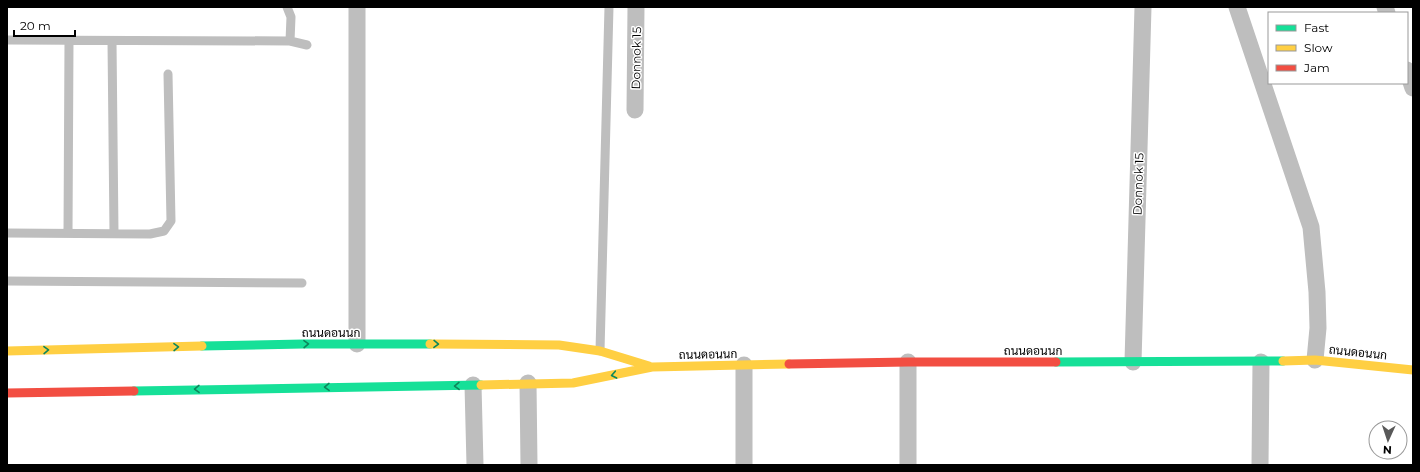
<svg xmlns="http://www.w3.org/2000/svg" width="1420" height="472" viewBox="0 0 1420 472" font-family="Montserrat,Sarabun,sans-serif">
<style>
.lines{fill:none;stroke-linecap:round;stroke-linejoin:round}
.lane{stroke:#bebebe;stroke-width:9}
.street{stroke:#bebebe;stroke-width:17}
.fast{stroke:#16e098;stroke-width:9}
.slow{stroke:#ffcf43;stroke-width:9}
.jam{stroke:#f24e42;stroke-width:9}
.oneway{stroke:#0d865b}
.labels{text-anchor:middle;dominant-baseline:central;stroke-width:3;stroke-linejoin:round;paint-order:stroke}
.street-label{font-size:12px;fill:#000;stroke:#fff}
</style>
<rect width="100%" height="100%" fill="#fff"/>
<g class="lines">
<path class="lane" d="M287 7 291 17 290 41
M7 40 290 41 307 45
M112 41 114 233
M7 233 150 234 164 231 171 221 168 74
M68 233 69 41
M7 281 302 283
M600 351 609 7"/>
<path class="street" d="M1237 7 1311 227 1317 292 1318 328 1315 360
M1385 7 1387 13
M1407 70 1413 88
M635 110 636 7
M357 344V7
M908 362V465
M1133 362 1143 7
M744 365V465
M528 383 529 465
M473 385 475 465
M1260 465 1261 362"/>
<path class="fast" d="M202 346 303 344H430
M1056 362 1283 361
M134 391 481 385"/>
<path class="slow" d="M430 344 559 345 600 351 649 366
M7 351 202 346
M1283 361 1315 360 1413 370
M481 385 573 383 652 367 789 364"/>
<path class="jam" d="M789 364 908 362H1056
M7 393 134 391"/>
</g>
<defs><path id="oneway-chevron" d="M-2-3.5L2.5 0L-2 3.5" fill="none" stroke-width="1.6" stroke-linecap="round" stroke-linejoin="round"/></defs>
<g class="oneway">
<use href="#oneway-chevron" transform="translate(306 344) rotate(-1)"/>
<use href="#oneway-chevron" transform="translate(436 344) rotate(1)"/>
<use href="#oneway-chevron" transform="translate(176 347) rotate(-1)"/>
<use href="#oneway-chevron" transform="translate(46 350) rotate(-1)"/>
<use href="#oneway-chevron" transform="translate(614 375) rotate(169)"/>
<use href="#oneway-chevron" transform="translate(457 386) rotate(179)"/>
<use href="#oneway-chevron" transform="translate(327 387) rotate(179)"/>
<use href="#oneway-chevron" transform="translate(197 389) rotate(179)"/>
</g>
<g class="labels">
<g class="street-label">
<text transform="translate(636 58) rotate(-89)">Donnok 15</text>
<text transform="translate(1138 184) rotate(-88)">Donnok 15</text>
<text x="331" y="332">ถนนดอนนก</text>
<text x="1033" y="350">ถนนดอนนก</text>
<text transform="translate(1358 352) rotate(6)">ถนนดอนนก</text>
<text transform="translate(708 354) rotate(-1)">ถนนดอนนก</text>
</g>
</g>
<rect width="1420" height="472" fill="none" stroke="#000000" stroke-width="16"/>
<rect x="1268" y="12" width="140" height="72" fill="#ffffff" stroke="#999999"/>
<rect x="1276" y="25" width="20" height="6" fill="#16e098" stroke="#999999"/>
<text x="1304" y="32" font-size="12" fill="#000000">Fast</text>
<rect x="1276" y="45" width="20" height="6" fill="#ffcf43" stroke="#999999"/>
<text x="1304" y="52" font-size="12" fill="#000000">Slow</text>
<rect x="1276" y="65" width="20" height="6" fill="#f24e42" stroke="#999999"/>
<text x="1304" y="72" font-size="12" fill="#000000">Jam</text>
<g transform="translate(1388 440) rotate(183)"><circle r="19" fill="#ffffff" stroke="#999999"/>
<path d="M0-3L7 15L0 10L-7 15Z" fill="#595959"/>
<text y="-6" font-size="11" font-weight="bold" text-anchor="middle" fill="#000000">N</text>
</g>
<path d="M14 30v6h61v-6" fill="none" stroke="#000000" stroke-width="2"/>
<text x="20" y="30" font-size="12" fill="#000000" stroke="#ffffff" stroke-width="3" paint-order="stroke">20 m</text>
</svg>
